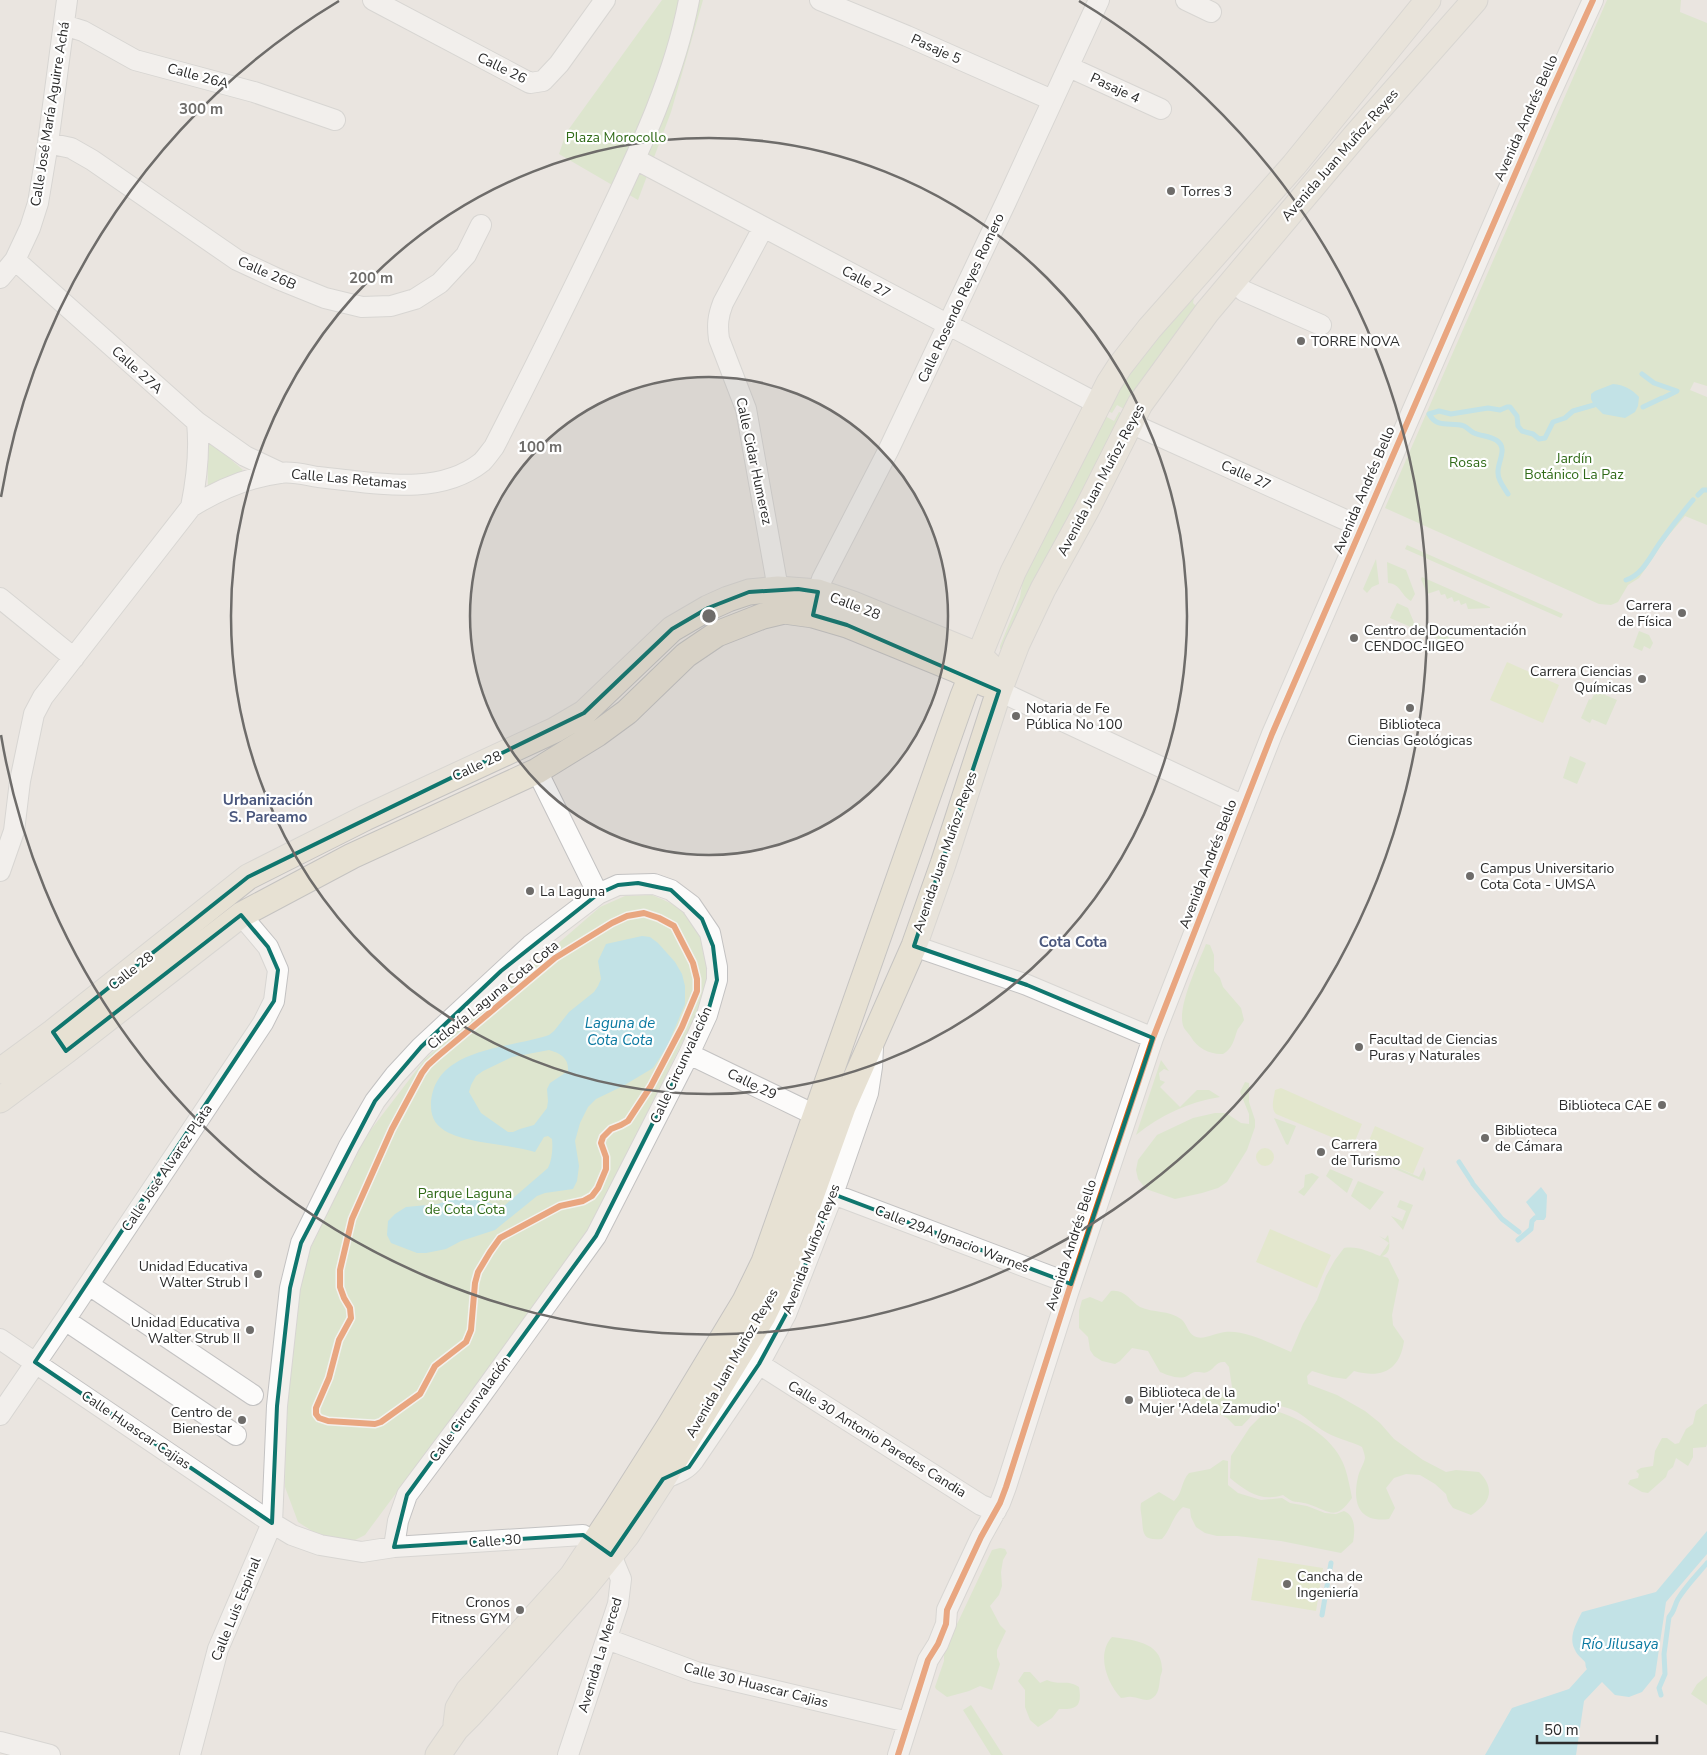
<svg xmlns="http://www.w3.org/2000/svg" width="1707" height="1755" viewBox="0 0 1707 1755" font-family="'Nunito Sans',sans-serif">
<style>
.green{fill:#cee5b8}
.pitch{fill:#dbe9b6}
.water{fill:#92dded;fill-rule:evenodd}
.lines{fill:none;stroke-linecap:round;stroke-linejoin:round}
.stream{stroke:#92dded;stroke-width:5}
.minor-casing{stroke:#c3c2c2;stroke-width:22}
.major-casing{stroke:#c5c3c1;stroke-width:27}
.minor{stroke:#fcfbfa;stroke-width:20}
.major{stroke:#e7e1d3;stroke-width:25}
.cycleway-casing{stroke:#fff;stroke-width:9}
.cycleway{stroke:#e8590c;stroke-width:6}
.marked{fill:none;stroke:#0f766e;stroke-width:4;stroke-linejoin:round}
.ring{fill:none;stroke:#6e6c6a;stroke-width:2.5}
.poi-dot{fill:#6e6c6a;stroke:#fff;stroke-width:2}
.labels{text-anchor:middle;dominant-baseline:central;stroke-width:4.5;stroke-linejoin:round;paint-order:stroke}
.street-label{font-size:14px;fill:#2b2b2b;stroke:#fff}
.park-label{font-size:14px;fill:#306b18;stroke:#fff}
.poi-label{font-size:14px;fill:#2b2b2b;stroke:#fff;text-anchor:start}
.neighbourhood-label{font-size:15px;font-weight:bold;fill:#4a577d;stroke:#fff}
.water-label{font-size:15px;font-style:italic;fill:#0a79a1;stroke:#fff}
.centre{fill:#6e6c6a;stroke:#fff;stroke-width:2.5}
.ring-label{font-size:15px;text-anchor:middle;font-weight:bold;fill:#6e6c6a;stroke:#fff;stroke-width:4.5;stroke-linejoin:round;paint-order:stroke}
</style>
<rect width="100%" height="100%" fill="#eae5e0"/>
<path class="green" d="M662 0H703L671 112 638 200 559 154 566 133Z
M1607 0H1681L1680 12 1707 23V386L1694 382 1690 390 1707 397V525L1685 516 1667 537 1639 578 1628 585 1618 602 1611 605 1599 604 1385 508Z
M1195 293 1193 303 1197 307 1140 382 1124 409 1117 405 1112 413 1108 411 1136 363Z
M1119 412 1122 413 1002 649H1000V646L1020 597 1024 574 1105 416 1114 421Z
M207 439 243 470 208 492V491Z
M1407 545 1563 614 1561 618 1405 549Z
M1376 559 1379 584 1372 587 1367 593 1363 589Z
M1387 562 1406 570 1415 594 1411 601C1401 596 1401 584 1388 583Z
M1422 577 1490 607V608L1468 609 1466 603 1461 605 1459 600 1454 602 1452 597 1447 599 1445 594 1441 595 1439 590 1427 594 1421 579Z
M1397 603 1408 608 1415 625 1419 623 1423 630 1429 628 1430 630 1433 629 1435 634 1440 632 1442 637 1447 635 1449 639 1454 638 1455 646 1390 618Z
M1639 631 1649 635 1653 643 1650 649 1644 646 1642 651 1633 647Z
M1596 691 1617 700 1606 725 1592 719 1590 723 1581 718 1589 699 1591 700Z
M1570 756 1586 763 1577 784 1563 778Z
M652 895C661 899 672 903 680 909 701 927 710 957 706 984 705 991 702 999 700 1007L583 1241 365 1535 351 1542 323 1538 298 1522 285 1487 286 1395 300 1289 308 1253 363 1140 425 1059 600 907 625 896Z
M1206 944 1210 945 1214 955V971L1220 978 1223 987 1241 1008 1244 1020C1242 1024 1238 1028 1237 1031 1234 1040 1232 1049 1223 1054 1211 1055 1197 1048 1191 1037 1189 1034 1186 1031 1184 1028 1175 1010 1199 962 1206 944Z
M1161 1060 1169 1071 1164 1069 1159 1073 1160 1080 1165 1082 1160 1087 1180 1107 1197 1090H1209L1220 1097C1188 1102 1161 1115 1136 1135Z
M1245 1082 1249 1083V1102L1255 1120V1127L1247 1150 1227 1182 1218 1188 1202 1193 1175 1199 1146 1189 1138 1179 1136 1170 1138 1160 1157 1135 1193 1118 1215 1113H1226L1241 1123 1249 1124V1114L1240 1092Z
M1274 1118 1296 1126 1288 1145 1286 1144Z
M1375 1158 1419 1177 1424 1167 1426 1173 1423 1181 1374 1160Z
M1330 1169 1353 1179 1347 1193 1326 1176Z
M1312 1173 1319 1177 1304 1196 1298 1192 1304 1187 1305 1175Z
M1358 1181 1384 1192 1370 1210 1351 1196Z
M1400 1200 1413 1205 1403 1230 1391 1216 1402 1221 1406 1211 1397 1207Z
M1388 1235C1390 1244 1391 1253 1382 1256L1388 1258 1399 1280 1392 1315 1393 1325 1404 1341C1400 1370 1382 1379 1354 1371L1346 1379 1332 1377 1312 1371 1307 1376 1308 1384 1337 1395 1365 1411 1380 1423 1394 1439 1423 1460 1446 1472 1456 1470 1479 1472C1496 1489 1490 1504 1471 1515L1453 1508 1448 1501 1446 1494 1435 1484 1420 1475 1406 1474 1394 1478 1386 1488 1395 1508 1389 1519C1359 1523 1352 1503 1358 1477 1359 1471 1364 1464 1365 1458 1365 1455 1363 1450 1362 1447 1353 1442 1345 1441 1336 1437 1304 1424 1302 1402 1261 1406L1242 1426H1235L1227 1418 1202 1405 1199 1400 1203 1391 1209 1390 1226 1393 1232 1387 1229 1367 1225 1362C1216 1361 1216 1367 1209 1371 1205 1374 1202 1372 1197 1372 1192 1372 1191 1374 1187 1376 1179 1380 1167 1375 1160 1372L1148 1351 1132 1348 1120 1361 1115 1364 1102 1361 1094 1356 1090 1350 1088 1337 1079 1328V1311L1082 1300 1090 1297 1102 1302 1111 1291C1125 1289 1130 1301 1140 1307 1153 1313 1169 1310 1181 1319 1187 1324 1188 1333 1194 1336 1203 1341 1215 1333 1225 1332 1247 1330 1271 1344 1291 1352L1303 1324 1317 1300 1326 1276 1335 1260 1344 1248C1358 1246 1367 1251 1380 1256L1389 1243 1379 1236 1385 1239Z
M1705 1404H1707V1444L1706 1447 1693 1448V1457L1688 1466 1676 1458 1673 1467 1668 1471 1666 1477 1648 1493 1642 1492 1628 1484 1630 1480 1638 1478 1639 1474 1636 1471 1641 1468 1653 1466 1655 1451 1662 1438H1667L1675 1444 1679 1443 1686 1429 1693 1424 1696 1411Z
M1279 1412C1305 1421 1336 1440 1345 1468 1348 1477 1350 1488 1352 1498 1335 1522 1330 1511 1308 1504 1294 1500 1296 1505 1283 1495 1261 1502 1247 1492 1230 1478L1231 1456 1250 1427 1263 1414Z
M1223 1460 1228 1461V1485L1238 1493 1261 1500 1282 1498 1290 1503 1307 1506 1325 1513 1336 1514 1344 1511C1356 1516 1355 1531 1353 1542L1341 1553 1281 1541 1237 1536H1217L1205 1533 1196 1527 1191 1517 1190 1509 1183 1507C1173 1515 1171 1529 1162 1539 1143 1541 1143 1534 1142 1519 1141 1512 1140 1509 1141 1503L1159 1492 1174 1501C1183 1493 1181 1481 1189 1473L1210 1469Z
M1000 1548 1005 1549 1007 1553 1003 1560 1001 1572 1002 1586 999 1595 990 1606 1000 1625 1006 1631 997 1650V1657L1000 1664 992 1690 980 1686 969 1691 947 1697 936 1689 935 1687 944 1661V1647L958 1622 992 1550Z
M1112 1637C1131 1640 1161 1641 1162 1668 1163 1672 1160 1675 1160 1679 1159 1686 1159 1695 1151 1699 1145 1702 1138 1697 1132 1697 1128 1696 1124 1698 1121 1698 1107 1683 1096 1654 1112 1637Z
M1024 1672H1030L1040 1683 1047 1680C1059 1686 1068 1679 1079 1687 1082 1705 1078 1710 1059 1709L1052 1718 1038 1727 1030 1720 1025 1707V1690L1018 1681Z
M1707 1676V1705L1691 1694 1697 1684Z
M971 1705 1003 1755H991L963 1710Z"/>
<path class="pitch" d="M1507 662 1559 685 1543 723 1490 700Z
M1281 1088 1362 1124 1353 1146 1276 1114C1270 1107 1274 1099 1275 1090Z
M1375 1126 1424 1148 1413 1174 1375 1158 1377 1153 1366 1148Z
M1256 1157a9 9 0 1 1 18 0a9 9 0 1 1-18 0Z
M1270 1229 1331 1255 1317 1288 1256 1262Z
M1258 1558 1323 1568 1316 1611 1251 1600Z"/>
<path class="water" d="M1613 384C1624 385 1632 389 1639 397L1638 406 1635 412 1625 418 1603 414 1594 405 1591 399V394L1595 391Z
M642 936 650 937 658 943 675 962 682 974 685 986V1004L667 1047 653 1068 623 1086 596 1099 588 1107 580 1123 575 1141 579 1166 577 1181 573 1189 545 1193 537 1196 495 1230 461 1241 446 1249 426 1253H417L391 1243 387 1235 388 1221 395 1214 406 1207 438 1204 452 1199H473L500 1206 505 1205 548 1168C552 1160 553 1149 552 1139L548 1136 544 1137 535 1152C508 1144 473 1144 449 1133 437 1127 431 1119 431 1106 432 1047 509 1049 549 1035L554 1031 569 1012 594 992 598 986 601 979 598 961 606 944ZM549 1050C560 1053 569 1058 568 1071L550 1083 547 1089 548 1101 547 1108 534 1125 520 1129 513 1132H508L481 1113 469 1092 471 1085 476 1076 483 1071 512 1057Z
M1541 1187 1547 1195 1546 1217 1544 1220H1537L1535 1214 1526 1202Z
M1707 1531V1554L1666 1602 1655 1676 1642 1692 1629 1697 1615 1695 1602 1682 1584 1701 1576 1755H1485L1512 1708 1569 1689 1587 1669C1585 1667 1586 1664 1585 1662 1582 1658 1577 1655 1575 1650 1568 1637 1576 1624 1582 1612L1656 1592Z"/>
<g class="lines">
<path class="stream" d="M1642 374 1654 383 1677 391 1665 397
M1643 407 1662 398
M1508 494C1504 487 1498 481 1498 473 1497 462 1509 448 1496 440 1490 436 1481 436 1474 433 1470 431 1468 428 1464 426 1452 421 1438 430 1429 414L1439 411 1451 414 1488 408 1500 410 1507 407H1510L1517 416 1518 426 1522 431 1533 434 1539 439 1545 438 1553 422 1565 418 1573 411 1594 405
M1698 495 1703 490H1707
M1626 580C1644 574 1651 554 1662 540 1672 526 1682 513 1693 500
M1459 1162 1472 1182
M1473 1184 1502 1219 1519 1232
M1518 1240 1531 1229 1532 1221 1535 1218
M1322 1615 1331 1563
M1661 1695 1659 1688 1665 1674 1664 1654 1669 1617C1675 1611 1674 1606 1678 1599 1686 1586 1697 1575 1707 1563"/>
<g class="minor-casing">
<path id="minor" d="M373 0 530 83 543 81 559 64 605 0
M820 0 907 36 1052 100
M1186 0 1211 12
M64 25 83 31 135 60 254 92 335 120
M1069 67 1161 109
M48 143 71 148 92 160 237 260 278 279 325 298 362 307 391 306 415 299 440 283 466 255 481 225
M635 159 1098 404
M763 228 723 303C718 316 717 325 719 339L746 409 778 589
M15 260 197 422C200 451 197 478 191 507
M0 278 15 260 30 228 38 203 48 143 67 0
M1244 291 1321 325
M197 422 245 456 281 473
M1130 423 1361 527
M818 592 822 579 888 451 1006 202 1099 0
M0 598 74 658
M999 691 1244 806
M537 771 598 894
M0 871 14 831 20 781 34 714 43 697 191 507C218 490 249 477 280 473 292 471 306 475 318 477 371 482 437 498 482 462 486 458 490 452 494 447 532 373 569 298 605 223 639 151 674 79 689 0
M914 946 1027 985 1153 1038
M689 1054 815 1115
M833 1194 1071 1284
M89 1285 253 1395
M65 1320 236 1435
M0 1339 272 1523 292 1535 320 1545 362 1552 394 1547 583 1535 594 1543
M759 1364 981 1505 996 1511
M0 1415 65 1320 263 1023 274 1001 278 970 268 947 241 915
M663 1479C675 1474 686 1471 694 1460L759 1364 786 1314 833 1194 868 1093 872 1067 873 1048
M607 1639 696 1672 908 1722
M0 1742 50 1755
M190 1755 218 1649 272 1523 277 1406 290 1288 301 1243 349 1146 375 1101 395 1075 421 1047 531 945 598 894 618 885 654 884 671 890 691 905 710 933 717 967V980L707 1015 689 1054 596 1236 472 1408 407 1495 398 1521 394 1547
M568 1755 618 1604 621 1579 611 1555
M898 1755 928 1660 938 1644 946 1624 947 1610 981 1537 1000 1503 1006 1487 1068 1293 1153 1038 1272 734 1546 103 1593 0"/>
</g>
<g class="major-casing">
<path id="major" d="M0 1071 53 1032 248 877 365 818 555 730 584 713 672 629 708 608 728 599 749 592 778 589 818 592 853 604 980 656 991 667
M0 1100 66 1051 241 915 352 856 537 771 597 734 627 712 686 655 717 634 763 616 784 611 813 615 847 625 957 670 986 684
M456 1724 458 1708 468 1691 572 1576 616 1510 670 1425 745 1301 764 1262 963 696 1013 572 1109 383 1120 366 1149 329 1294 165 1428 0
M438 1755 456 1729 470 1715 584 1588 627 1535 663 1479 763 1316 782 1277 843 1107 914 946 943 864 999 691 1017 644 1043 589 1087 509 1140 404 1207 312 1355 136 1475 0"/>
</g>
<use href="#minor" class="minor"/>
<use href="#major" class="major"/>
<g class="cycleway-casing">
<path id="cycleway" d="M644 913 659 918 674 926 693 963 697 979V991L682 1027 651 1086 628 1121 621 1125 611 1129 603 1137 601 1143 606 1157V1169L598 1188 592 1196 583 1201 560 1206 500 1238 490 1252 478 1272 475 1283 471 1330 466 1342 435 1366 420 1394 381 1422 375 1424 328 1421 319 1418 316 1414V1408L329 1378 339 1340 351 1318 350 1308 344 1298 340 1287V1270L352 1219 392 1129 422 1073 428 1065 438 1056 555 958 612 923 627 916Z
M898 1755 928 1660 938 1644 946 1624 947 1610 981 1537 1000 1503 1006 1487 1068 1293 1153 1038 1272 734 1546 103 1593 0"/>
</g>
<use href="#cycleway" class="cycleway"/>
</g>
<path d="M0 0H1707V1755H0ZM798 589 818 592 813 615 847 625 999 691 914 946 1027 985 1153 1038 1071 1284 833 1194 786 1314 759 1364 689 1467 663 1479 611 1555 583 1535 394 1547 407 1495 596 1236 707 1015 717 980 713 946 702 919 671 890 638 883 618 885 598 894 501 971 421 1047 375 1101 301 1243 290 1288 277 1406 272 1523 35 1362 274 1001 278 970 268 947 241 915 66 1051 53 1032 248 877 584 713 672 629 708 608 749 592Z" fill="#eae5e0" fill-opacity=".55" fill-rule="evenodd"/>
<path class="marked" d="M798 589 818 592 813 615 847 625 999 691 914 946 1027 985 1153 1038 1071 1284 833 1194 786 1314 759 1364 689 1467 663 1479 611 1555 583 1535 394 1547 407 1495 596 1236 707 1015 717 980 713 946 702 919 671 890 638 883 618 885 598 894 501 971 421 1047 375 1101 301 1243 290 1288 277 1406 272 1523 35 1362 274 1001 278 970 268 947 241 915 66 1051 53 1032 248 877 584 713 672 629 708 608 749 592Z"/>
<circle cx="709" cy="616" r="239" fill="#6e6c6a" fill-opacity=".12"/>
<g class="ring">
<circle cx="709" cy="616" r="239"/>
<circle cx="709" cy="616" r="478"/>
<path d="M1 497A718 718 0 0 1 339 1M1079 1A718 718 0 1 1 1 735"/>
</g>
<g class="poi-dot">
<circle cx="1171" cy="191" r="5"/>
<circle cx="1301" cy="341" r="5"/>
<circle cx="1682" cy="613" r="5"/>
<circle cx="1354" cy="638" r="5"/>
<circle cx="1642" cy="679" r="5"/>
<circle cx="1410" cy="708" r="5"/>
<circle cx="1016" cy="716" r="5"/>
<circle cx="1470" cy="876" r="5"/>
<circle cx="530" cy="891" r="5"/>
<circle cx="1359" cy="1047" r="5"/>
<circle cx="1662" cy="1105" r="5"/>
<circle cx="1485" cy="1138" r="5"/>
<circle cx="1321" cy="1152" r="5"/>
<circle cx="258" cy="1274" r="5"/>
<circle cx="250" cy="1330" r="5"/>
<circle cx="1129" cy="1400" r="5"/>
<circle cx="242" cy="1420" r="5"/>
<circle cx="1287" cy="1584" r="5"/>
<circle cx="520" cy="1610" r="5"/>
</g>
<g class="labels">
<g class="street-label">
<text transform="translate(936 49) rotate(24)">Pasaje 5</text>
<text transform="translate(502 68) rotate(26)">Calle 26</text>
<text transform="translate(198 76) rotate(15)">Calle 26A</text>
<text transform="translate(1115 88) rotate(25)">Pasaje 4</text>
<text transform="translate(50 114) rotate(-81)">Calle José María Aguirre Achá</text>
<text transform="translate(1526 118) rotate(-66)">Avenida Andrés Bello</text>
<text transform="translate(1340 155) rotate(-49)">Avenida Juan Muñoz Reyes</text>
<text transform="translate(267 273) rotate(24)">Calle 26B</text>
<text transform="translate(866 282) rotate(28)">Calle 27</text>
<text transform="translate(961 298) rotate(-65)">Calle Rosendo Reyes Romero</text>
<text transform="translate(137 370) rotate(42)">Calle 27A</text>
<text transform="translate(754 461) rotate(78)">Calle Cidar Humerez</text>
<text transform="translate(1246 475) rotate(24)">Calle 27</text>
<text transform="translate(349 479) rotate(5)">Calle Las Retamas</text>
<text transform="translate(1101 480) rotate(-62)">Avenida Juan Muñoz Reyes</text>
<text transform="translate(1364 490) rotate(-67)">Avenida Andrés Bello</text>
<text transform="translate(855 606) rotate(21)">Calle 28</text>
<text transform="translate(477 766) rotate(-25)">Calle 28</text>
<text transform="translate(945 852) rotate(-71)">Avenida Juan Muñoz Reyes</text>
<text transform="translate(1208 864) rotate(-69)">Avenida Andrés Bello</text>
<text transform="translate(131 971) rotate(-38)">Calle 28</text>
<text transform="translate(493 995) rotate(-39)">Ciclovía Laguna Cota Cota</text>
<text transform="translate(681 1065) rotate(-65)">Calle Circunvalación</text>
<text transform="translate(752 1084) rotate(26)">Calle 29</text>
<text transform="translate(167 1168) rotate(-56)">Calle José Alvarez Plata</text>
<text transform="translate(952 1239) rotate(21)">Calle 29A Ignacio Warnes</text>
<text transform="translate(1071 1245) rotate(-72)">Avenida Andrés Bello</text>
<text transform="translate(811 1249) rotate(-69)">Avenida Muñoz Reyes</text>
<text transform="translate(732 1363) rotate(-60)">Avenida Juan Muñoz Reyes</text>
<text transform="translate(470 1409) rotate(-54)">Calle Circunvalación</text>
<text transform="translate(136 1430) rotate(34)">Calle Huascar Cajias</text>
<text transform="translate(877 1439) rotate(32)">Calle 30 Antonio Paredes Candia</text>
<text transform="translate(495 1541) rotate(-4)">Calle 30</text>
<text transform="translate(236 1609) rotate(-68)">Calle Luis Espinal</text>
<text transform="translate(600 1655) rotate(-73)">Avenida La Merced</text>
<text transform="translate(756 1685) rotate(14)">Calle 30 Huascar Cajias</text>
</g>
<g class="park-label">
<text x="616" y="137">Plaza Morocollo</text>
<text x="1574" y="458">Jardín<tspan x="1574" dy="16">Botánico La Paz</tspan></text>
<text x="1468" y="462">Rosas</text>
<text x="465" y="1193">Parque Laguna<tspan x="465" dy="16">de Cota Cota</tspan></text>
</g>
<g class="poi-label">
<text x="1181" y="191">Torres 3</text>
<text x="1311" y="341">TORRE NOVA</text>
<text x="1672" y="605" text-anchor="end">Carrera<tspan x="1672" dy="16">de Física</tspan></text>
<text x="1364" y="630">Centro de Documentación<tspan x="1364" dy="16">CENDOC-IIGEO</tspan></text>
<text x="1632" y="671" text-anchor="end">Carrera Ciencias<tspan x="1632" dy="16">Químicas</tspan></text>
<text x="1026" y="708">Notaria de Fe<tspan x="1026" dy="16">Pública No 100</tspan></text>
<text x="1410" y="724" text-anchor="middle">Biblioteca<tspan x="1410" dy="16">Ciencias Geológicas</tspan></text>
<text x="1480" y="868">Campus Universitario<tspan x="1480" dy="16">Cota Cota - UMSA</tspan></text>
<text x="540" y="891">La Laguna</text>
<text x="1369" y="1039">Facultad de Ciencias<tspan x="1369" dy="16">Puras y Naturales</tspan></text>
<text x="1652" y="1105" text-anchor="end">Biblioteca CAE</text>
<text x="1495" y="1130">Biblioteca<tspan x="1495" dy="16">de Cámara</tspan></text>
<text x="1331" y="1144">Carrera<tspan x="1331" dy="16">de Turismo</tspan></text>
<text x="248" y="1266" text-anchor="end">Unidad Educativa<tspan x="248" dy="16">Walter Strub I</tspan></text>
<text x="240" y="1322" text-anchor="end">Unidad Educativa<tspan x="240" dy="16">Walter Strub II</tspan></text>
<text x="1139" y="1392">Biblioteca de la<tspan x="1139" dy="16">Mujer 'Adela Zamudio'</tspan></text>
<text x="232" y="1412" text-anchor="end">Centro de<tspan x="232" dy="16">Bienestar</tspan></text>
<text x="1297" y="1576">Cancha de<tspan x="1297" dy="16">Ingeniería</tspan></text>
<text x="510" y="1602" text-anchor="end">Cronos<tspan x="510" dy="16">Fitness GYM</tspan></text>
</g>
<g class="neighbourhood-label">
<text x="268" y="800">Urbanización<tspan x="268" dy="17">S. Pareamo</tspan></text>
<text x="1073" y="942">Cota Cota</text>
</g>
<g class="water-label">
<text x="620" y="1023">Laguna de<tspan x="620" dy="17">Cota Cota</tspan></text>
<text x="1620" y="1644">Río Jilusaya</text>
</g>
</g>
<circle cx="709" cy="616" r="8" class="centre"/>
<g class="ring-label">
<text x="201" y="114">300 m</text>
<text x="371" y="283">200 m</text>
<text x="540" y="452">100 m</text>
</g>
<path d="M1537 1735v8h120v-8" fill="none" stroke="#2b2b2b" stroke-width="2.5"/>
<text x="1544" y="1735" font-size="15" fill="#2b2b2b" stroke="#ffffff" stroke-width="4" paint-order="stroke">50 m</text>
</svg>
